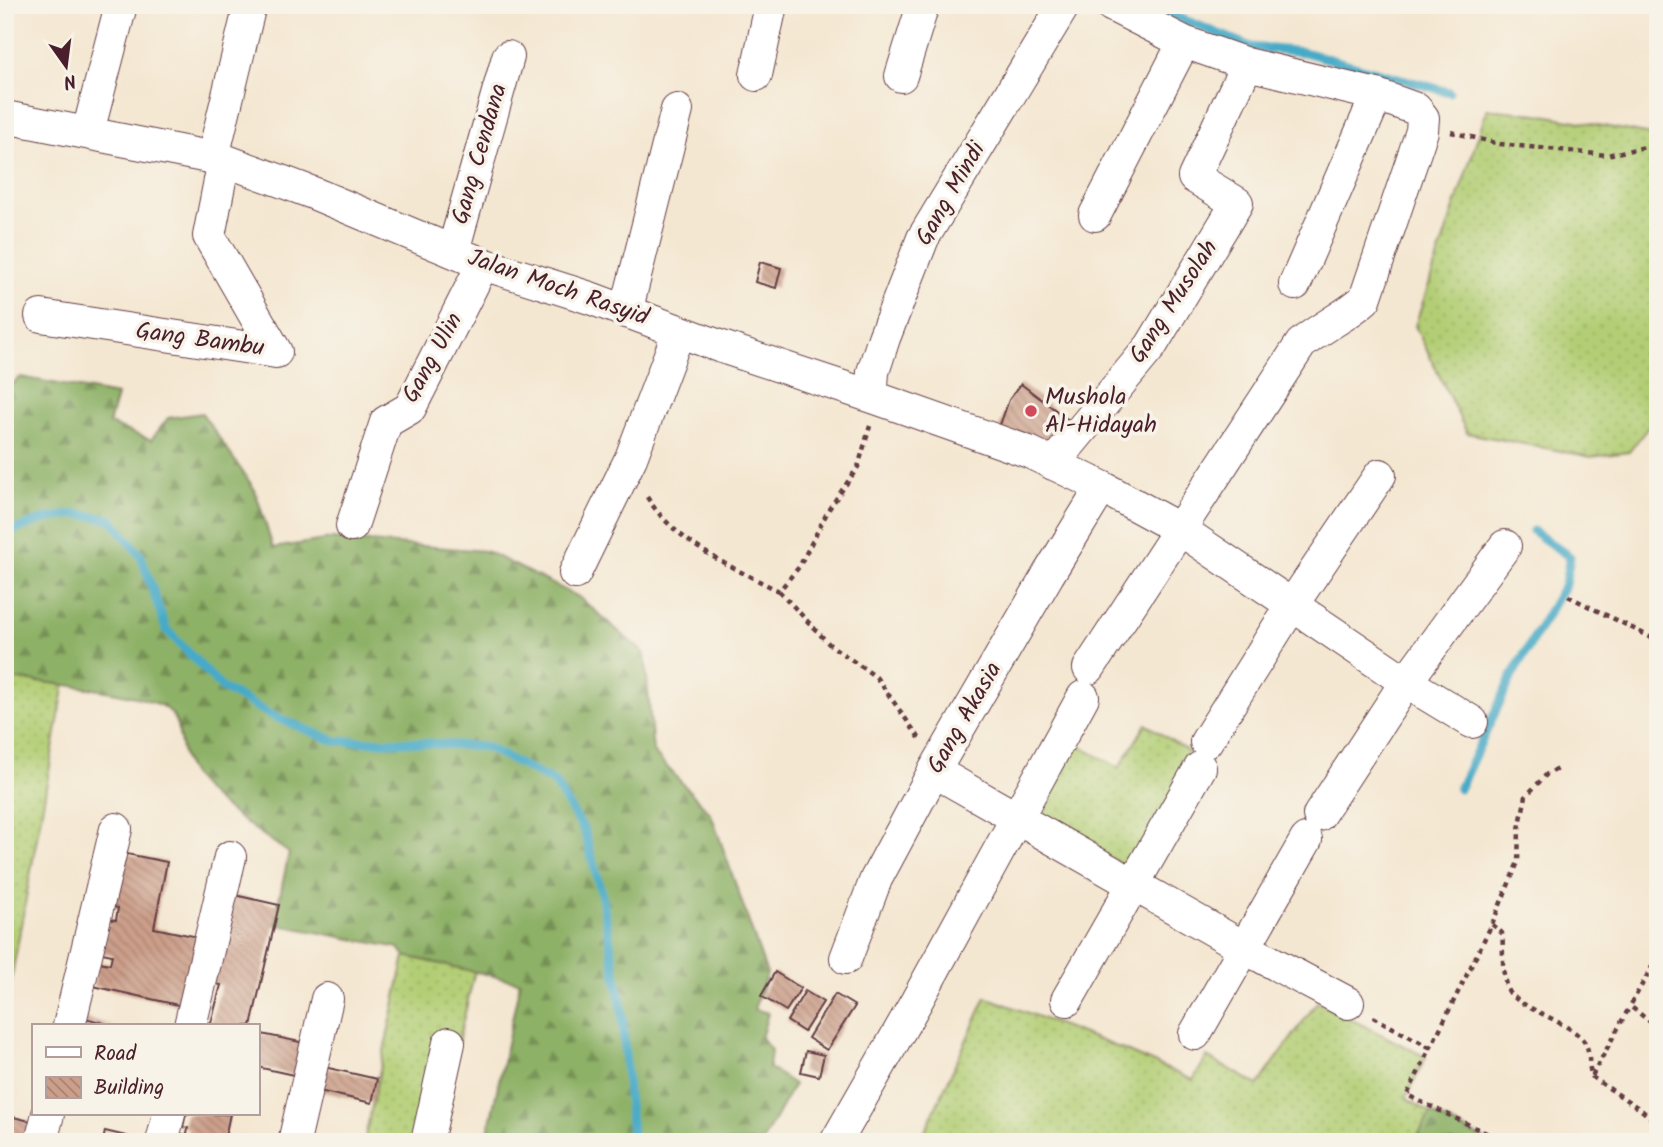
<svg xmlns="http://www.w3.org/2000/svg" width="1663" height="1147" viewBox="0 0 1663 1147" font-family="Kalam,sans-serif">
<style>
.grass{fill:url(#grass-dots);stroke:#7e7650;stroke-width:2}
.forest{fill:url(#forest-firs);stroke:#6c6848;stroke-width:2}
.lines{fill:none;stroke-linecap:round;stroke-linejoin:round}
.stream{stroke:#47aac7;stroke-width:9}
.building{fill:url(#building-back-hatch)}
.minor-casing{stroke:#643d44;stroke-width:34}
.path{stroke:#643d44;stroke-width:4.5;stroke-dasharray:5 5;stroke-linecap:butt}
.minor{stroke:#fff;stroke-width:32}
.poi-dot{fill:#d1495b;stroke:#f7f3e8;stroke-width:2.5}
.labels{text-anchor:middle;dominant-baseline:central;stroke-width:7;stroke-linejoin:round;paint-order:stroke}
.street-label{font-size:24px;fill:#4a1f2b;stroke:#f7f3e8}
.poi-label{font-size:24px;fill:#4a1f2b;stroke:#f7f3e8;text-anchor:start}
</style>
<defs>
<pattern id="grass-dots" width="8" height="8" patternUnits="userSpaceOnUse" patternTransform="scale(1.75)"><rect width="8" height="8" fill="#b2ce74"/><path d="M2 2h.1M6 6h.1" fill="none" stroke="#9bb065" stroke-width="1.8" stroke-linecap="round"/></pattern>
<pattern id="forest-firs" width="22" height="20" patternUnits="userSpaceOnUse" patternTransform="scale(1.75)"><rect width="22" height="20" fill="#8db166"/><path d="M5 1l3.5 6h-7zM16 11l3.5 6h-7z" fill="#758f54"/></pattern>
<pattern id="building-back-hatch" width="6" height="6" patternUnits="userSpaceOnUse" patternTransform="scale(1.75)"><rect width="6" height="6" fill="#cc9f8a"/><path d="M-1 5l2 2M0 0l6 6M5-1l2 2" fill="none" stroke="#a88171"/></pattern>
</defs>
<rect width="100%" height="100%" fill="#f7f3e8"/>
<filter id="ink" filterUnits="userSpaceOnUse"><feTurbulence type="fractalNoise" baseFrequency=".0143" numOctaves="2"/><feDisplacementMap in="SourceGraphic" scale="14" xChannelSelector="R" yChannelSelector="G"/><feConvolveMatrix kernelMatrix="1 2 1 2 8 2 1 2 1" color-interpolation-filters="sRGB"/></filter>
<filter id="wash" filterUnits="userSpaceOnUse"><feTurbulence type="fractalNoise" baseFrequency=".00686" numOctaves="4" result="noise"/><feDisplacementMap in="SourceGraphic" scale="28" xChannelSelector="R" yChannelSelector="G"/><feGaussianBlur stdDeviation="1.57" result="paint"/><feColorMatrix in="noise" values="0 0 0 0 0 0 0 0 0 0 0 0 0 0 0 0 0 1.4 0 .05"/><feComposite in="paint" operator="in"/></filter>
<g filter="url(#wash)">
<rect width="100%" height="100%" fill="#f4e7d1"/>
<path class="grass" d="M1487 109 1538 114 1658 136V414L1629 452 1591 457 1467 433 1415 326Z
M5 679 65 683 5 1014Z
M1146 724 1194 755 1131 869 1031 812 1071 741 1119 768Z
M405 956 475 970 435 1142H364Z
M986 997 1112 1045 1193 1080 1207 1057 1258 1085 1317 1002 1426 1057 1406 1098 1431 1113 1414 1142H920Z"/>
<path class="forest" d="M21 377 117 395 109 424 151 440 168 418 202 413 255 490 273 548 331 539 486 551 579 597 645 654 653 752 711 814 767 974 754 1009 768 1013 761 1038 771 1050 769 1068 794 1084 762 1142H486L520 982 405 956 399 948 274 924 289 853C260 832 204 799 188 768 178 751 183 728 170 712 154 692 35 681 5 679V389Z
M1431 1113 1489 1142H1414Z"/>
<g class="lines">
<path class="stream" d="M1148 5 1251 47 1304 52 1449 92
M5 533 45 519 77 514 111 519 141 556 166 629 222 688 275 717 335 741 409 742 486 747 554 782 584 830 601 891 622 1010 628 1095 633 1142
M1459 789 1513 674 1565 584 1570 557 1533 531"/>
</g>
<g id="blocks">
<path class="building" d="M760 262 781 268 776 288 755 282Z
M1021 384 1070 421 1054 448 997 433 1009 400Z
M122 853 167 862 154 928 198 937 187 1007 93 986 99 962 110 964 112 955 102 953 109 919 116 920 118 908 110 906Z
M230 894 279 905 251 1026H201L202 1021 211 1023 221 985 211 983Z
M775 972 801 988 786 1011 761 996Z
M805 991 823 1002 804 1032 787 1021Z
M835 994 855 1006 827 1050 808 1038Z
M85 1018 112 1025V1026H83Z
M257 1033 305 1043 298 1076 257 1067Z
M806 1051 824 1055 819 1076 801 1072Z
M324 1067 377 1079 372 1103 319 1091Z
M186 1114H230L224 1142H180L182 1134 187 1135 188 1128 183 1127Z
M5 1115 34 1122 29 1142H5Z
M105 1131 147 1141V1142H103Z"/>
</g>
</g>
<g filter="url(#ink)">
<use href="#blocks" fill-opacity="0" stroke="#643d44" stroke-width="2"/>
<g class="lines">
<g class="minor-casing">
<path id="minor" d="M756 75 771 5
M901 76 923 5
M5 117 224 160 313 193 483 264 590 298 719 346 873 397 1029 452 1102 487 1181 530 1406 682 1472 722
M88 132 121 5
M213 157 250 5
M1095 215 1184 42
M453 251 508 57
M1295 284 1377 95
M626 312 677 110
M41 316 276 352 209 236 224 160
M873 397 872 386 873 372 884 338 923 238 1064 5
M1053 464 1151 346 1237 203 1194 177 1247 64
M352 526 386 422 410 408 483 264
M575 573 631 458 679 331
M1089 668 1301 344C1321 327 1345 317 1365 299L1422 131 1423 118 1416 109 1377 95 1247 64 1184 42 1111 5
M1206 742 1292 605 1380 475
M934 771 1245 948 1348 1003
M1319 815 1406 682 1505 546
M846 958 876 879 934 771 1048 575 1102 487
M1067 1000 1200 768
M69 1026 116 829
M190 1026 230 857
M1195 1034 1306 840
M41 1142 48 1114
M162 1142 169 1114
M294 1142 327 999
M427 1142 449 1043
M836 1142 915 1004 1083 697"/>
</g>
<path class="path" d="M1451 132 1500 144 1607 155 1655 145 1658 136
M647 497C676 544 732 567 779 591L799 567 829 509 858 467 870 426
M779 591 829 644 876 677 920 739
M1568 596 1658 641
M1492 924 1518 862 1519 829 1526 796 1547 774 1560 768
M1658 956 1630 1006 1658 1028
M1373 1017 1431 1048
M1592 1076 1630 1006
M1505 1142 1407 1095 1492 924 1502 933C1504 950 1501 971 1507 988 1514 1007 1567 1020 1583 1040 1592 1051 1587 1064 1592 1077L1640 1109 1658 1124"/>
<use href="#minor" class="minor"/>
</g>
</g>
<circle class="poi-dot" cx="1031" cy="411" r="7"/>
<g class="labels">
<g class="street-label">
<text transform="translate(480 154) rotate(-74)">Gang Cendana</text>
<text transform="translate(951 194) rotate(-60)">Gang Mindi</text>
<text transform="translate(558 288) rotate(19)">Jalan Moch Rasyid</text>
<text transform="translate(1174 302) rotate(-57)">Gang Musolah</text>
<text transform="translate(200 340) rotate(8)">Gang Bambu</text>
<text transform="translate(433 358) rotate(-61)">Gang Ulin</text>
<text transform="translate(965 718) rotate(-60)">Gang Akasia</text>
</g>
<g class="poi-label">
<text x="1045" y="397">Mushola<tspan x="1045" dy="28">Al-Hidayah</tspan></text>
</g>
</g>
<rect width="1663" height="1147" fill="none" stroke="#f7f3e8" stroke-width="28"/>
<rect x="32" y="1024" width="228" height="91" fill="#f7f3e8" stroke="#b29e9c" stroke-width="2"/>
<rect x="46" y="1047" width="35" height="10" fill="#ffffff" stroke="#b29e9c" stroke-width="2"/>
<text x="94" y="1060" font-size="21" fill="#4a1f2b">Road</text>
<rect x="46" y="1077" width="35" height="21" fill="url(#building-back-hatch)" stroke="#b29e9c" stroke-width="2"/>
<text x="94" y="1094" font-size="21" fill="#4a1f2b">Building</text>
<g transform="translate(66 66) rotate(166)" stroke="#f7f3e8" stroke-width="5" paint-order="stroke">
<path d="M0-5L12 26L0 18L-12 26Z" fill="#4a1f2b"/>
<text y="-10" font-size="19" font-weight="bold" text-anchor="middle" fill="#4a1f2b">N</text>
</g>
</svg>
